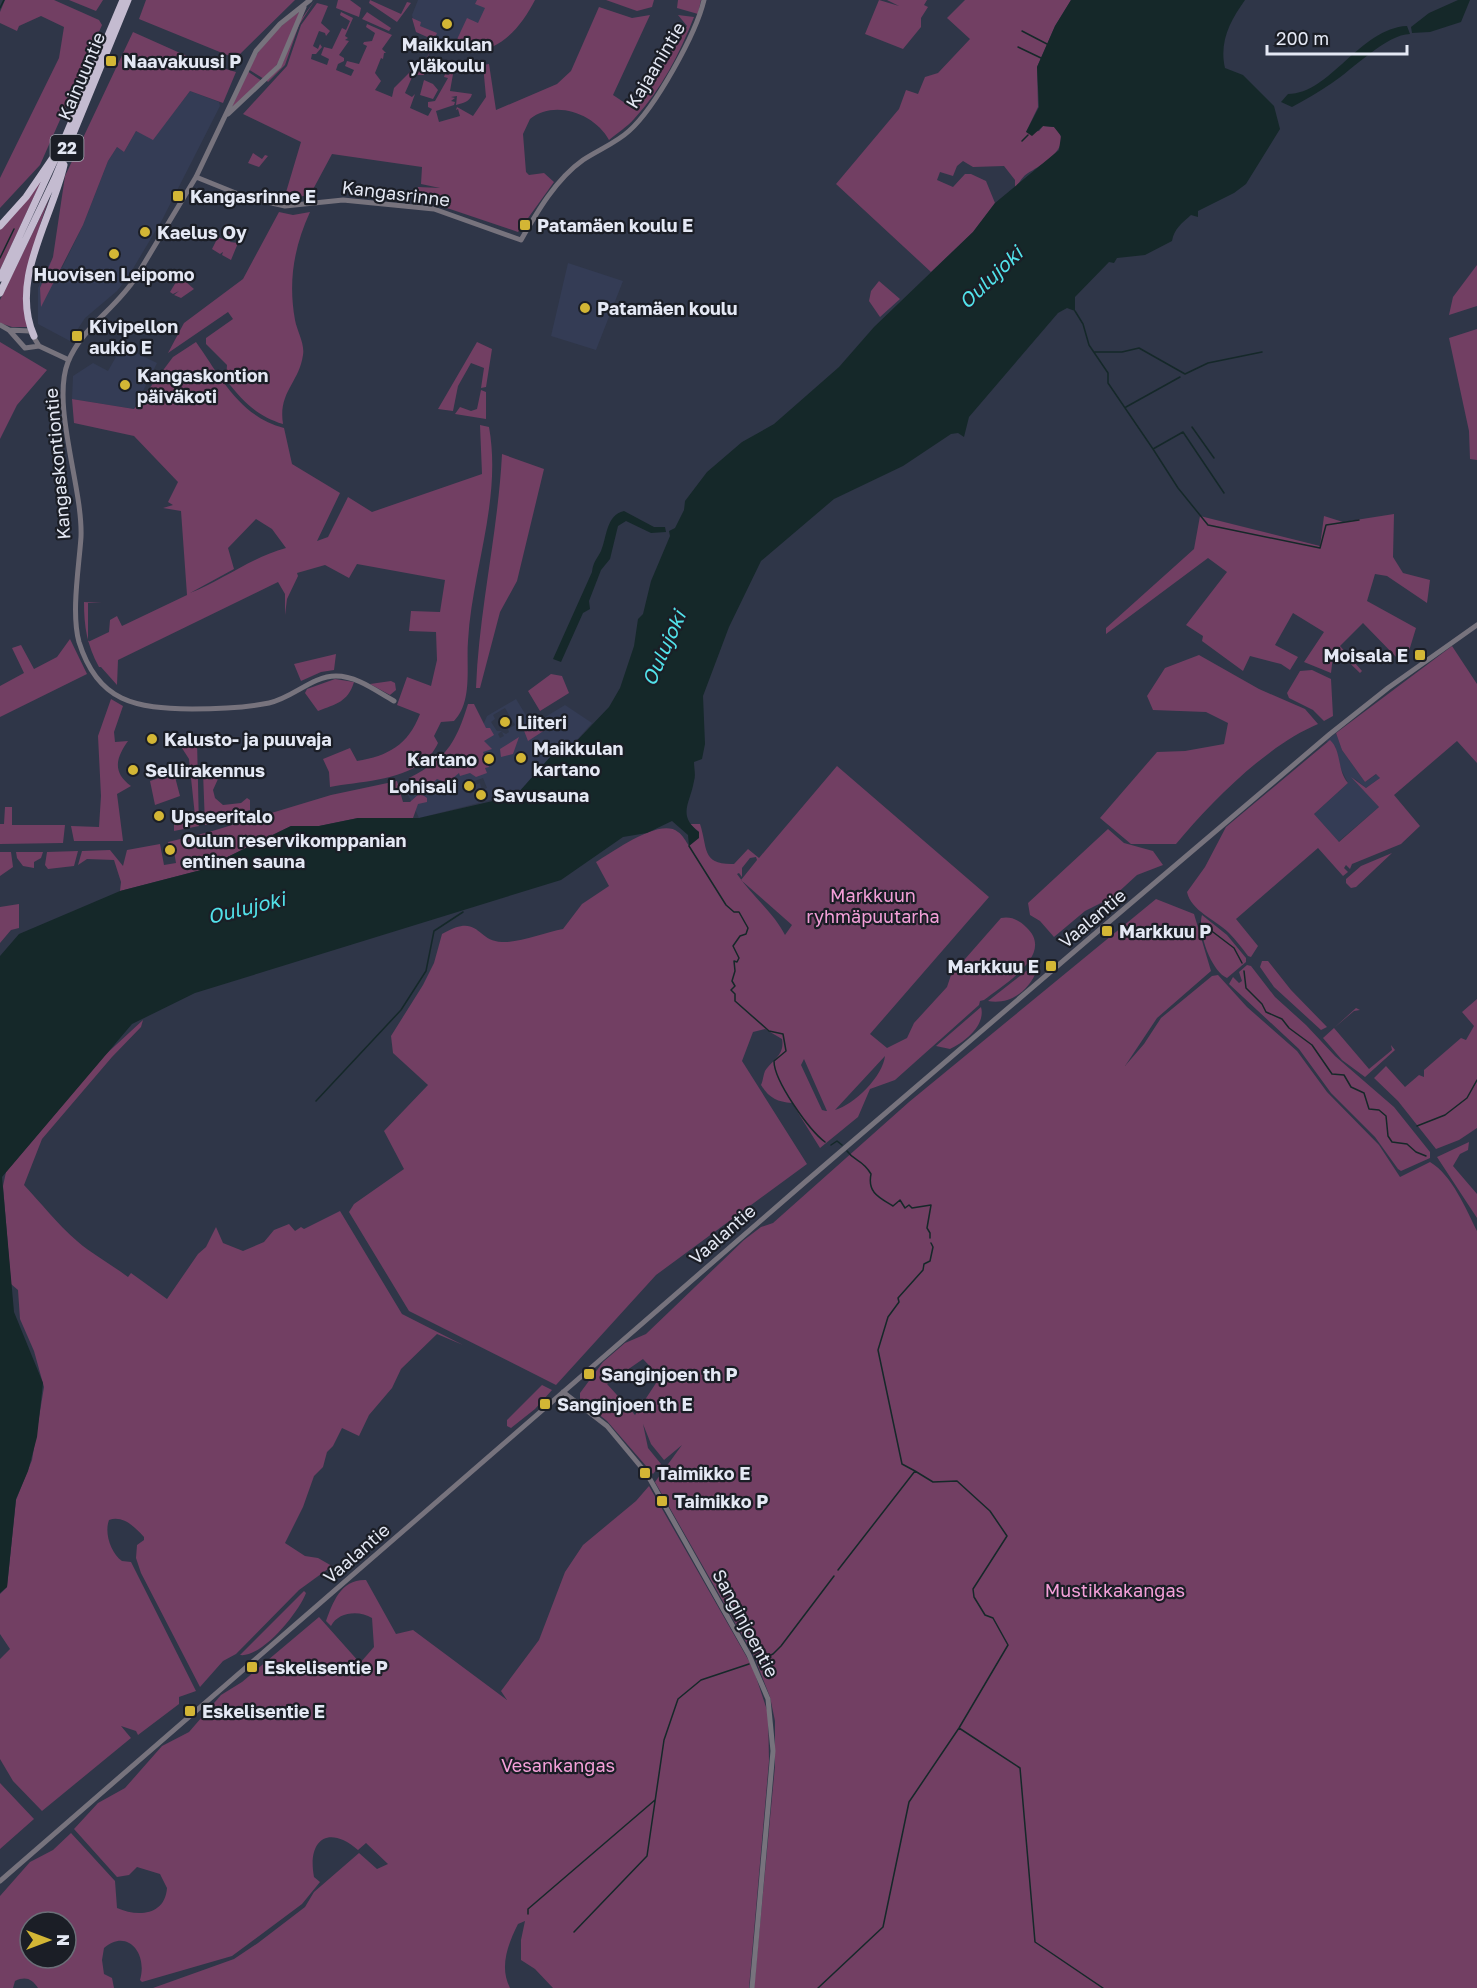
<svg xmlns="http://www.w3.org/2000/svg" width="1477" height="1988" viewBox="0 0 1477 1988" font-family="'Golos Text',sans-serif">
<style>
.built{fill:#343c55;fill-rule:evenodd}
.green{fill:#723f63;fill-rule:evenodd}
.water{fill:#152829}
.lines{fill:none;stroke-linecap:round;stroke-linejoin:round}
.stream{stroke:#152829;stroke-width:1.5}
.tertiary{stroke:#77737d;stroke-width:5}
.trunk{stroke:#c4bbd0;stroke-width:7}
.poi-dot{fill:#d3b635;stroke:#1b1e26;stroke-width:2}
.labels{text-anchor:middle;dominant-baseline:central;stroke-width:4.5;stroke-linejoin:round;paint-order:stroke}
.shield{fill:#1b1e26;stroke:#a8abb6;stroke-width:1.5}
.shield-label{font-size:16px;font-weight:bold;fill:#e4e8f4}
.poi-label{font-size:18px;font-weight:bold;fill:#e4e8f4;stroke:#1b1e26;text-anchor:start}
.street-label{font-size:18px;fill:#e4e8f4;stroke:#1b1e26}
.park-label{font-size:18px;fill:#f4a0d9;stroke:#1b1e26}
.water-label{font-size:20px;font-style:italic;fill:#52e2ea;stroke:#1b1e26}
</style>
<rect width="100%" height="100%" fill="#2f3648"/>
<path class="built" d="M418 0H490L476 33 453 48 416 32 412 15Z
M190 91 219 102 220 106 162 220 128 277 117 291 85 318 70 341 38 324V288L50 262 62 268 83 225 108 161 117 147 124 152 136 131 153 139Z
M568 263 623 281 596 350 551 336Z
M130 350 157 363 134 409 72 399 73 376 93 363 108 371 117 355Z
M516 699 532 725 565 705 592 723 567 751 551 756 518 793 419 818 402 782 473 749 487 716ZM505 708 515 725 508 729 509 732 506 734 502 732 504 736 500 738 498 734 502 731H497L491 722 495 719 493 715ZM483 778 487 788 482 790 480 783 472 786 474 792 470 794 465 788 464 785Z
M1336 733 1342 750 1365 782 1377 774 1380 778 1366 788 1354 778 1379 807 1338 842 1314 814 1348 783 1341 769 1335 746 1326 741Z"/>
<path class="green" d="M5 0H54L99 20 102 25 40 165 0 208V178L59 58 64 27 41 16 19 26 17 31 0 23V12Z
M69 0H103L96 11Z
M146 0H295L238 56 232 57 139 19Z
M315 0 299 25 285 65 268 82 266 80 283 62 295 28Z
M338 0H350L361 8 359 17 336 8Z
M370 0 401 14 407 2 411 3 397 22 369 3Z
M477 0H535C519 31 493 61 453 48L467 18 478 23 485 8 475 4Z
M606 0H654L652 7 637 11Z
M678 0H701L698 14 677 8Z
M879 0 899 6 887 0H927L924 5 928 7 921 18V27L903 49 865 34Z
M965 0H1071L1055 26 1037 67 1038 107 1026 132 1039 131 1043 126 1054 127C1076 145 1042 165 1028 173 1023 176 1019 183 1015 188V180L1004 166 973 167 963 161 957 166 953 176 940 172 937 180 953 187 965 174H971L986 181 995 203 973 232 931 272 836 184 899 109 906 90 918 94 925 77 938 73 970 39 947 18Z
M317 3 328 6 321 23 330 31 326 36 325 33 319 31 313 46 318 49 320 44 322 47 316 54H312L311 59 327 65 329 59 321 55 324 47 332 49 342 28 346 30 350 21 340 15 341 12 353 18 345 36 348 38 345 40 349 41 339 55 344 58V61L338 64 336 70 351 76 354 70 345 66 347 61 359 64 367 46 363 44 364 42 372 41 375 33 366 27 367 24 392 35 382 49 386 53H384L383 59 381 58 375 73 381 81 375 90 392 97 394 88 410 72 412 66 418 63 423 64 430 52 423 67 426 69 424 75H413L405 93 412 97 415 94 410 108 428 116 432 109 428 107V102L435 101 448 78 444 77 445 74 449 75 455 63 450 91 472 94C470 102 463 103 456 105L457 96 451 97 455 98 451 101 455 102 454 105 436 111 439 122 460 116 458 109 456 110 457 107 473 116 486 97 483 65 489 64 496 110 557 84 571 71 599 7 632 18 650 15 613 95 634 109 687 26 678 15 694 17C680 53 661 90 634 119 627 127 617 133 609 140 595 114 555 99 530 119L523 134 526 172 529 175 544 173 554 182 518 232 444 207 443 200 418 198V187L440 188 421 184 422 167 332 154 310 195 284 199 301 142 243 114 287 66 301 25Z
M300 11 281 60 264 79 248 69C261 45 278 27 300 11Z
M367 12 391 28 389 31 362 19Z
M412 18 421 22 420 26 437 33 434 40 416 32Z
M133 32 198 61 236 72 223 103 190 91 153 140 136 131 124 152 117 147 108 161 83 225 41 307 40 288 53 257 65 176Z
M247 71 262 81 230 111Z
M424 80 433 84 438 90 433 99 420 95Z
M253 153 262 159 265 155 268 156 259 167 248 163Z
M45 173 0 270V229Z
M49 199C38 229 16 297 28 327H12L0 323V300Z
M279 212 293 215 310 212C294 247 288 281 295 320 297 331 305 344 303 355 299 383 278 392 283 424 256 416 243 401 226 380L227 365 206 344V338L233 319 228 312 168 353 184 323 243 279Z
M226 224 230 226 228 230 233 236 230 242 238 243 231 260 222 255 223 252 220 254 212 249 218 237 223 239 221 233Z
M1477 265V306L1449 315 1453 297Z
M179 277 182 282H186L194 289 181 298 174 295 179 291 173 294 170 292Z
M879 281 900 299 880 317 869 301 871 291Z
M1477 329V460L1470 459 1469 431 1449 338Z
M0 342 47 370 17 405 0 439Z
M196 342C220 376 240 417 284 428L292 464 340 493 317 541 328 537 348 497 372 512 482 474 480 425 489 427C502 500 472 570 468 641 466 666 473 702 454 721L441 722 434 736 438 743C421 781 366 780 330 787L329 772 323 759 350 748 357 761C388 756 408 745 420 714L397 705 407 677 431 686 437 660 436 632 409 631 411 611 440 612 445 580 357 564 349 578 325 565 297 573 298 576 287 599 285 615V594L278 582 118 660 117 685 101 667H99C87 645 84 627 84 602L102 603H88V642L109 632 110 620 117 616 122 626 187 595 181 511 163 508 173 505 168 502 178 482 134 436 74 423 72 399 134 409 173 357ZM256 519 272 529 286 548C252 557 223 580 190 593L234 569 228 548Z
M477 342 492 349 486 387 481 388 484 368 471 363 458 386 453 411 438 409Z
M481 390 486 392V419L455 414 460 407 471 411 477 409Z
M502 454 544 469 517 581 500 612 480 688H476C479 609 498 533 502 454Z
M1394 514 1393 557 1403 573 1430 580 1427 603 1387 576 1375 574 1367 601 1416 628 1409 651 1398 659 1363 623 1340 646 1362 671 1360 673 1334 648 1331 673 1304 662 1324 632 1293 613 1275 645 1298 657 1290 670 1281 664 1250 656 1243 671 1202 641 1203 636 1186 625 1227 572 1208 558 1106 634V628L1194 549 1200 516 1320 546 1324 516 1343 522Z
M70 639 87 674 0 717V686L24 673 12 648 21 645 34 669 57 657Z
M1452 646 1477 684V763L1457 741 1394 795 1420 826 1401 844 1352 864 1350 869 1346 865 1344 868 1348 872 1343 876 1318 848 1236 919 1258 946 1251 957 1248 956C1242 948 1236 940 1229 933 1216 920 1191 911 1187 892L1205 867 1226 827 1330 740C1342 751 1337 771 1348 783L1314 814 1339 842 1379 807 1351 777 1366 788 1380 778 1376 774 1365 782 1342 750 1336 733Z
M336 654 334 670 321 672 301 681 294 664Z
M1199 655 1259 689 1305 709 1318 724C1266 746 1212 801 1176 844H1131L1100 818 1157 752 1185 751 1224 744 1228 723 1206 712 1153 710 1147 696 1165 668Z
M1312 670 1331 679 1333 716 1324 721 1313 710 1289 698 1287 693 1300 671Z
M551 674 562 676 569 693 540 711 528 691Z
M335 679 354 682C348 702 336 704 318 711L305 693 307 689Z
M391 681 395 683 396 690 390 695 370 684Z
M111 699 123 706 114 732 115 742 128 741C116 758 112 772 131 786L117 794 123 841H74L71 826 99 827 101 796 98 736Z
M468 704H474L486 728H490L494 735 484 741 492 749 483 752 489 767 485 768 487 773 476 777 470 773 460 776 459 773 447 783 437 779 429 786H413L409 778C447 759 456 742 468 704Z
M537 719 545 730 528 741 523 728Z
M519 737 513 754 501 757 500 749Z
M184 738 197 740 199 826 174 831V818L195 816 189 759 180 745Z
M837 766 989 897 870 1034 887 1048 907 1038 914 1023 947 987 951 975 1001 918C1011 916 1019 920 1026 927 1056 954 1004 984 984 1000L980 1001 979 1005 895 1080 870 1089 858 1117 820 1148 792 1103C777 1102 769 1098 761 1085 763 1081 763 1076 765 1071 773 1059 785 1055 782 1039L765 1029 753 1032 742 1061 807 1164 656 1275 556 1385 409 1311 349 1212 354 1204 404 1169 384 1131 428 1085 393 1053 391 1036 423 985 434 963 442 934C480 912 475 941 502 942 519 943 546 932 563 929L582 904 609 886 596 862C613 852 660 817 678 832 683 835 686 842 689 846L698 838 699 832 690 824H700C708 848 701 865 734 864L748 849 759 858ZM756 857 757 860 741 880 792 925 785 935C774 913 751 895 737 874L739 873 742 877V868L750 858ZM885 1056C883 1076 854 1105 835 1110ZM804 1059 827 1111H826L822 1110 801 1065Z
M222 768 225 777 218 779 213 790 215 798 223 805 241 803 247 798 250 800V810L205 825 203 772Z
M174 773 180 796 155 805 150 781Z
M397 781 403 802H410L420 793 427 798V802L418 804 413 818H358L319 826H291L201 870 120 891 121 882 114 860 87 859 78 865 82 851 110 850 123 866 127 850 160 844 164 865 176 863 173 846H169L168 842 209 832 331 795Z
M5 807H12V825H65L63 843 0 844V824H4Z
M1108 829 1124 843 1153 851 1163 865 1137 875 1113 897 1085 911 1054 937 1040 921 1030 915 1028 903Z
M78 851 74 866 48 869 45 865 47 852Z
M0 852H11L13 867 0 876Z
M16 852H43L41 858 34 862V868L23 866 17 858Z
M1392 853 1356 887 1351 888 1346 883V879L1361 866Z
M1156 899 1194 914 1211 971 1157 1018 1125 1066 1144 1044 1161 1018 1212 976 1218 975 1247 1007 1297 1051 1327 1092 1379 1145 1400 1177 1430 1162C1452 1175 1466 1209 1477 1231V1988H754L775 1766V1721L770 1697 754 1656 655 1482 682 1445 664 1460 651 1444 643 1424 648 1448 661 1464 653 1474 607 1421 580 1399V1393L603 1362 625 1343 646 1334 744 1240 761 1227 773 1223 909 1102ZM643 1359 660 1377 635 1415 607 1384Z
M19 904V928L11 930 0 943V907Z
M1202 915 1227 935 1246 958V962L1227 978C1211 971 1197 931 1202 915Z
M1262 961H1268L1291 990 1327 1027 1321 1030 1274 987 1260 967Z
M1034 965 1037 970C1029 991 1010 1005 988 1001Z
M1247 965 1251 966 1275 997 1306 1025 1335 1056 1394 1107 1430 1152V1158L1401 1171 1398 1169 1375 1137 1331 1093 1299 1049 1229 984 1233 977 1239 983 1242 981 1239 972Z
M1477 999V1128L1459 1140 1436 1149 1398 1101 1374 1078 1386 1066 1405 1087 1419 1075 1424 1077V1070L1461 1038 1466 1040 1474 1026 1462 1012Z
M981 1007C986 1025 965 1042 950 1049L936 1046Z
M1356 1008 1360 1010 1354 1011 1334 1028 1369 1069 1392 1050 1391 1045 1395 1050 1365 1077 1342 1060 1323 1038Z
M143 1020 141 1027 112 1057 42 1139 24 1185C42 1204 57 1224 77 1241 93 1255 111 1264 128 1277L131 1273 167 1299 198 1254 206 1247 216 1227 223 1243 243 1251 264 1242 274 1230 289 1224 295 1231 301 1227 304 1229 340 1211 402 1314 463 1345 437 1334 401 1369 392 1388 369 1415 359 1436 342 1428 333 1446 327 1452 323 1467 314 1476 303 1507 285 1543 305 1556 318 1558 332 1566 299 1590 236 1654 223 1661 200 1687 141 1573 136 1558 137 1545 144 1540V1537C135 1527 123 1515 109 1520 104 1533 111 1553 122 1561L131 1562 196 1691 179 1697V1704L138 1735 136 1731 121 1726 131 1738 42 1811 13 1781 0 1759V1659L10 1649 0 1634V1594L7 1587 16 1500 32 1460 44 1387 34 1351 20 1319 18 1290 11 1284 3 1186 6 1172 104 1056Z
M1469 1142 1468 1150 1460 1154 1453 1166 1477 1194V1218L1437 1157Z
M542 1385 552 1390 535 1409 511 1428 507 1426V1420Z
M649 1486 753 1668 768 1713 769 1761 749 1988H553L535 1969 521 1960V1940L525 1921 518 1924C508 1944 499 1967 510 1988H153L234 1959 258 1943 305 1907 314 1892 359 1853 377 1869 388 1864 366 1843 358 1850C328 1824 307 1840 314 1877L320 1882 302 1904 232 1956 142 1982 140 1980C148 1953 127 1928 104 1948L102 1960 104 1974 112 1978 114 1988H38C32 1979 26 1976 15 1981L13 1988H0V1896L30 1862 53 1850 71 1833 115 1881 117 1908C137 1917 165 1916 167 1888L160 1874 137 1867 129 1875 117 1877 74 1829 98 1803 125 1788 162 1746 189 1732 221 1695 242 1682 319 1617 360 1663 374 1647 372 1618C359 1610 338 1612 331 1626L326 1621C333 1602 341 1579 366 1580L396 1634 413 1630 507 1700 501 1691 539 1640 565 1572 583 1545 636 1501ZM30 1922H66V1958H30Z
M304 1591 306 1593C299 1612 262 1658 240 1655Z
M0 1783 34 1819 0 1849Z"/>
<path class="water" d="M1071 0H1245C1230 21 1219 42 1225 68L1243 75 1274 106 1280 129 1246 184 1234 193 1198 211V217L1191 215C1182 223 1174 229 1172 241L1145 255 1117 258 1114 263 1109 262 1075 297V311L1067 308 1058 313 969 417 964 437 958 433 951 434 903 466 834 499 761 561 729 627 703 696 705 744 702 759 694 762C694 768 696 775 694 781 690 804 677 815 699 832V838L689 846 688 835 672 821 647 833 623 837 561 880 195 993 132 1024 2 1177 14 1312 43 1383 37 1437 28 1471 16 1499 7 1587 0 1593V956L19 934 120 891 201 870 291 826H319L358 818H419L510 797 518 793 551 756 567 751 609 707 620 688 634 646 638 619 643 614 651 581 670 536 669 531 675 528 684 510 685 501 707 472 742 442 774 424 839 367 874 327 973 232 995 203 1059 150 1061 136 1054 127 1043 126 1032 136 1026 132 1039 107 1037 67 1055 26Z
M1458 0H1470L1461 22 1430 32 1412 33 1411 27 1429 13Z
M1407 26 1410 34C1387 34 1352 70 1332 83 1319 92 1305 100 1292 107L1281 102 1288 94C1330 94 1360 28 1407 26Z
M624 511 654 527H665L666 532 651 533 626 521 618 526 610 559 601 570 589 601 590 609 583 613 561 662 553 659 592 572C593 562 597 559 601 551 607 537 606 515 624 511Z"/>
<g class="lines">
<path class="stream" d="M0 8 4 0
M1022 31 1047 44
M1018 47 1041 58
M1022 141 1028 135
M0 258 14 229
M1075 311 1083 324 1089 345 1108 373V383L1153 449 1183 432 1224 493
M1094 352H1122L1139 348 1185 374 1208 363 1262 352
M1126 407 1180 377
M1192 427 1214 458
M1153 449 1178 488 1208 525 1320 548 1326 525 1359 520
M689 846 726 905 734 912H739L748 928 746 934 740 936 733 946 739 958 737 962 734 961 735 971 732 981 735 986 731 990 735 994V1001L769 1031 783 1034 786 1051 774 1061C774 1081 809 1130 825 1142
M1209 929 1234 948 1242 963
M1244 971 1246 988 1262 1004 1266 1012 1282 1019 1289 1028 1312 1045 1332 1074 1344 1075 1351 1087 1364 1093 1369 1109 1379 1110 1386 1116 1388 1136 1392 1142 1407 1144 1416 1152 1426 1156
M316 1101 401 1010 426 971 434 931 463 912
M1417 1126 1445 1115 1467 1098 1477 1080
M831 1145 837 1141 842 1145
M847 1151C855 1162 862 1159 871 1174 867 1193 880 1198 893 1206L900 1200 905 1208 909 1205 912 1208 931 1205 927 1228 930 1233V1238
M838 1570 915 1471 902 1464 878 1350 888 1317 899 1302 898 1298 923 1270 924 1264 930 1261 933 1247 931 1243
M760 1660 773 1654 781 1646 834 1576
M959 1728 1020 1768 1035 1942 1103 1988
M528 1914V1909L655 1800
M574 1932 647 1856 664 1740 678 1699 701 1680 749 1664
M818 1988 883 1927 909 1802 959 1728 1008 1645 993 1618 985 1615 974 1597 973 1589 1007 1536 990 1511 957 1481 933 1482 915 1471"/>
<path class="tertiary" d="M310 0 280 24 256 51 196 177 136 277C117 308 82 327 68 362 51 405 83 488 81 537 79 567 71 613 79 642 98 703 136 708 192 709 218 709 244 708 269 703 293 698 312 676 336 676 357 676 376 691 394 701
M228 114 279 66 304 7
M196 177 248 198 285 206 343 200 434 209 521 240C537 212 556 179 583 160 598 150 616 143 629 131 655 108 696 34 704 0
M0 325 9 330 30 331 39 346 69 360
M9 330 25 348 39 346
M563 1392 607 1426 647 1474 749 1655 768 1699 773 1751 752 1988
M0 1881 804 1183 1104 926 1330 734 1388 688 1477 625"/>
<path class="trunk" d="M0 226 26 197 52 159
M0 278 63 142 123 0
M0 293 55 178 128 0
M34 336C9 280 52 219 64 165"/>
</g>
<g class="poi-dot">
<circle cx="447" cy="24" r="6"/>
<rect x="105" y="55" width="12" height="12" rx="3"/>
<rect x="172" y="190" width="12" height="12" rx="3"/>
<rect x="519" y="219" width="12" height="12" rx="3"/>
<circle cx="145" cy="232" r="6"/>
<circle cx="114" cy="254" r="6"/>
<circle cx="585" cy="308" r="6"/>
<rect x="71" y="330" width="12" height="12" rx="3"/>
<circle cx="125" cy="385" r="6"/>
<rect x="1414" y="649" width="12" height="12" rx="3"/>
<circle cx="505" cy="722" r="6"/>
<circle cx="152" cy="739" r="6"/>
<circle cx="521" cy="758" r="6"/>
<circle cx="489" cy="759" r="6"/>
<circle cx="133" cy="770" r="6"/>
<circle cx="469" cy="786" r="6"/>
<circle cx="481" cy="795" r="6"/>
<circle cx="159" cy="816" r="6"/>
<circle cx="170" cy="850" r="6"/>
<rect x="1101" y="925" width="12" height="12" rx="3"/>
<rect x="1045" y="960" width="12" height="12" rx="3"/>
<rect x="583" y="1368" width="12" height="12" rx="3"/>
<rect x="539" y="1398" width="12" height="12" rx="3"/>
<rect x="639" y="1467" width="12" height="12" rx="3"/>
<rect x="656" y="1495" width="12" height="12" rx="3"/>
<rect x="246" y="1661" width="12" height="12" rx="3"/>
<rect x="184" y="1705" width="12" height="12" rx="3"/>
</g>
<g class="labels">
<rect class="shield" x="50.5" y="135" width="33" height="26" rx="4.5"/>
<g class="shield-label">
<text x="67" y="148">22</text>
</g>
<g class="poi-label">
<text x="447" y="44" text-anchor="middle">Maikkulan<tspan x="447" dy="21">yläkoulu</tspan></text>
<text x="123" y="61">Naavakuusi P</text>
<text x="190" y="196">Kangasrinne E</text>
<text x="537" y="225">Patamäen koulu E</text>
<text x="157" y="232">Kaelus Oy</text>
<text x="114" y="274" text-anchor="middle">Huovisen Leipomo</text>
<text x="597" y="308">Patamäen koulu</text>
<text x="89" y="326">Kivipellon<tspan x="89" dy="21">aukio E</tspan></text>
<text x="137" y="375">Kangaskontion<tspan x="137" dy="21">päiväkoti</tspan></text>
<text x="1408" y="655" text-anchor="end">Moisala E</text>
<text x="517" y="722">Liiteri</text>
<text x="164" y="739">Kalusto- ja puuvaja</text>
<text x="533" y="748">Maikkulan<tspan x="533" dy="21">kartano</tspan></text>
<text x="477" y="759" text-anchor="end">Kartano</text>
<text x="145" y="770">Sellirakennus</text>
<text x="457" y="786" text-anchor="end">Lohisali</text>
<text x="493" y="795">Savusauna</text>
<text x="171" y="816">Upseeritalo</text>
<text x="182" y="840">Oulun reservikomppanian<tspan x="182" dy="21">entinen sauna</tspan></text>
<text x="1119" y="931">Markkuu P</text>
<text x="1039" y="966" text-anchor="end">Markkuu E</text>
<text x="601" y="1374">Sanginjoen th P</text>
<text x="557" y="1404">Sanginjoen th E</text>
<text x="657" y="1473">Taimikko E</text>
<text x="674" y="1501">Taimikko P</text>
<text x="264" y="1667">Eskelisentie P</text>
<text x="202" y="1711">Eskelisentie E</text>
</g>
<g class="street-label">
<text transform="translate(655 65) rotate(-59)">Kajaanintie</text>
<text transform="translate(81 76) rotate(-67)">Kainuuntie</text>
<text transform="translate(396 193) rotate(7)">Kangasrinne</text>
<text transform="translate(57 464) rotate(-95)">Kangaskontiontie</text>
<text transform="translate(1092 918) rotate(-40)">Vaalantie</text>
<text transform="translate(722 1234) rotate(-41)">Vaalantie</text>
<text transform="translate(356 1553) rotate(-41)">Vaalantie</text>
<text transform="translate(746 1623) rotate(62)">Sanginjoentie</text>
</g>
<g class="park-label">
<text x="873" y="895">Markkuun<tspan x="873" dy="21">ryhmäpuutarha</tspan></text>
<text x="1115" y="1590">Mustikkakangas</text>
<text x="558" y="1765">Vesankangas</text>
</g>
<g class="water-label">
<text transform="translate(990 277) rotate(-44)">Oulujoki</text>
<text transform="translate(663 648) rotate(-66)">Oulujoki</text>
<text transform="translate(246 907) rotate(-14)">Oulujoki</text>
</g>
</g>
<g transform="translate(48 1940) rotate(90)"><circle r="28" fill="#1b1e26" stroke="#6b6f78" stroke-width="1.5"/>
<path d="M0-4.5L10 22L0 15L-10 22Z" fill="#d3b635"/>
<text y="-9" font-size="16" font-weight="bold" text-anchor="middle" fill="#e4e8f4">N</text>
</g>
<path d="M1267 45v9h140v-9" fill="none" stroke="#e4e8f4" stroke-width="3"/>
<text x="1276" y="45" font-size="18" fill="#e4e8f4" stroke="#1b1e26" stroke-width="4.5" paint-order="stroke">200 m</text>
</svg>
